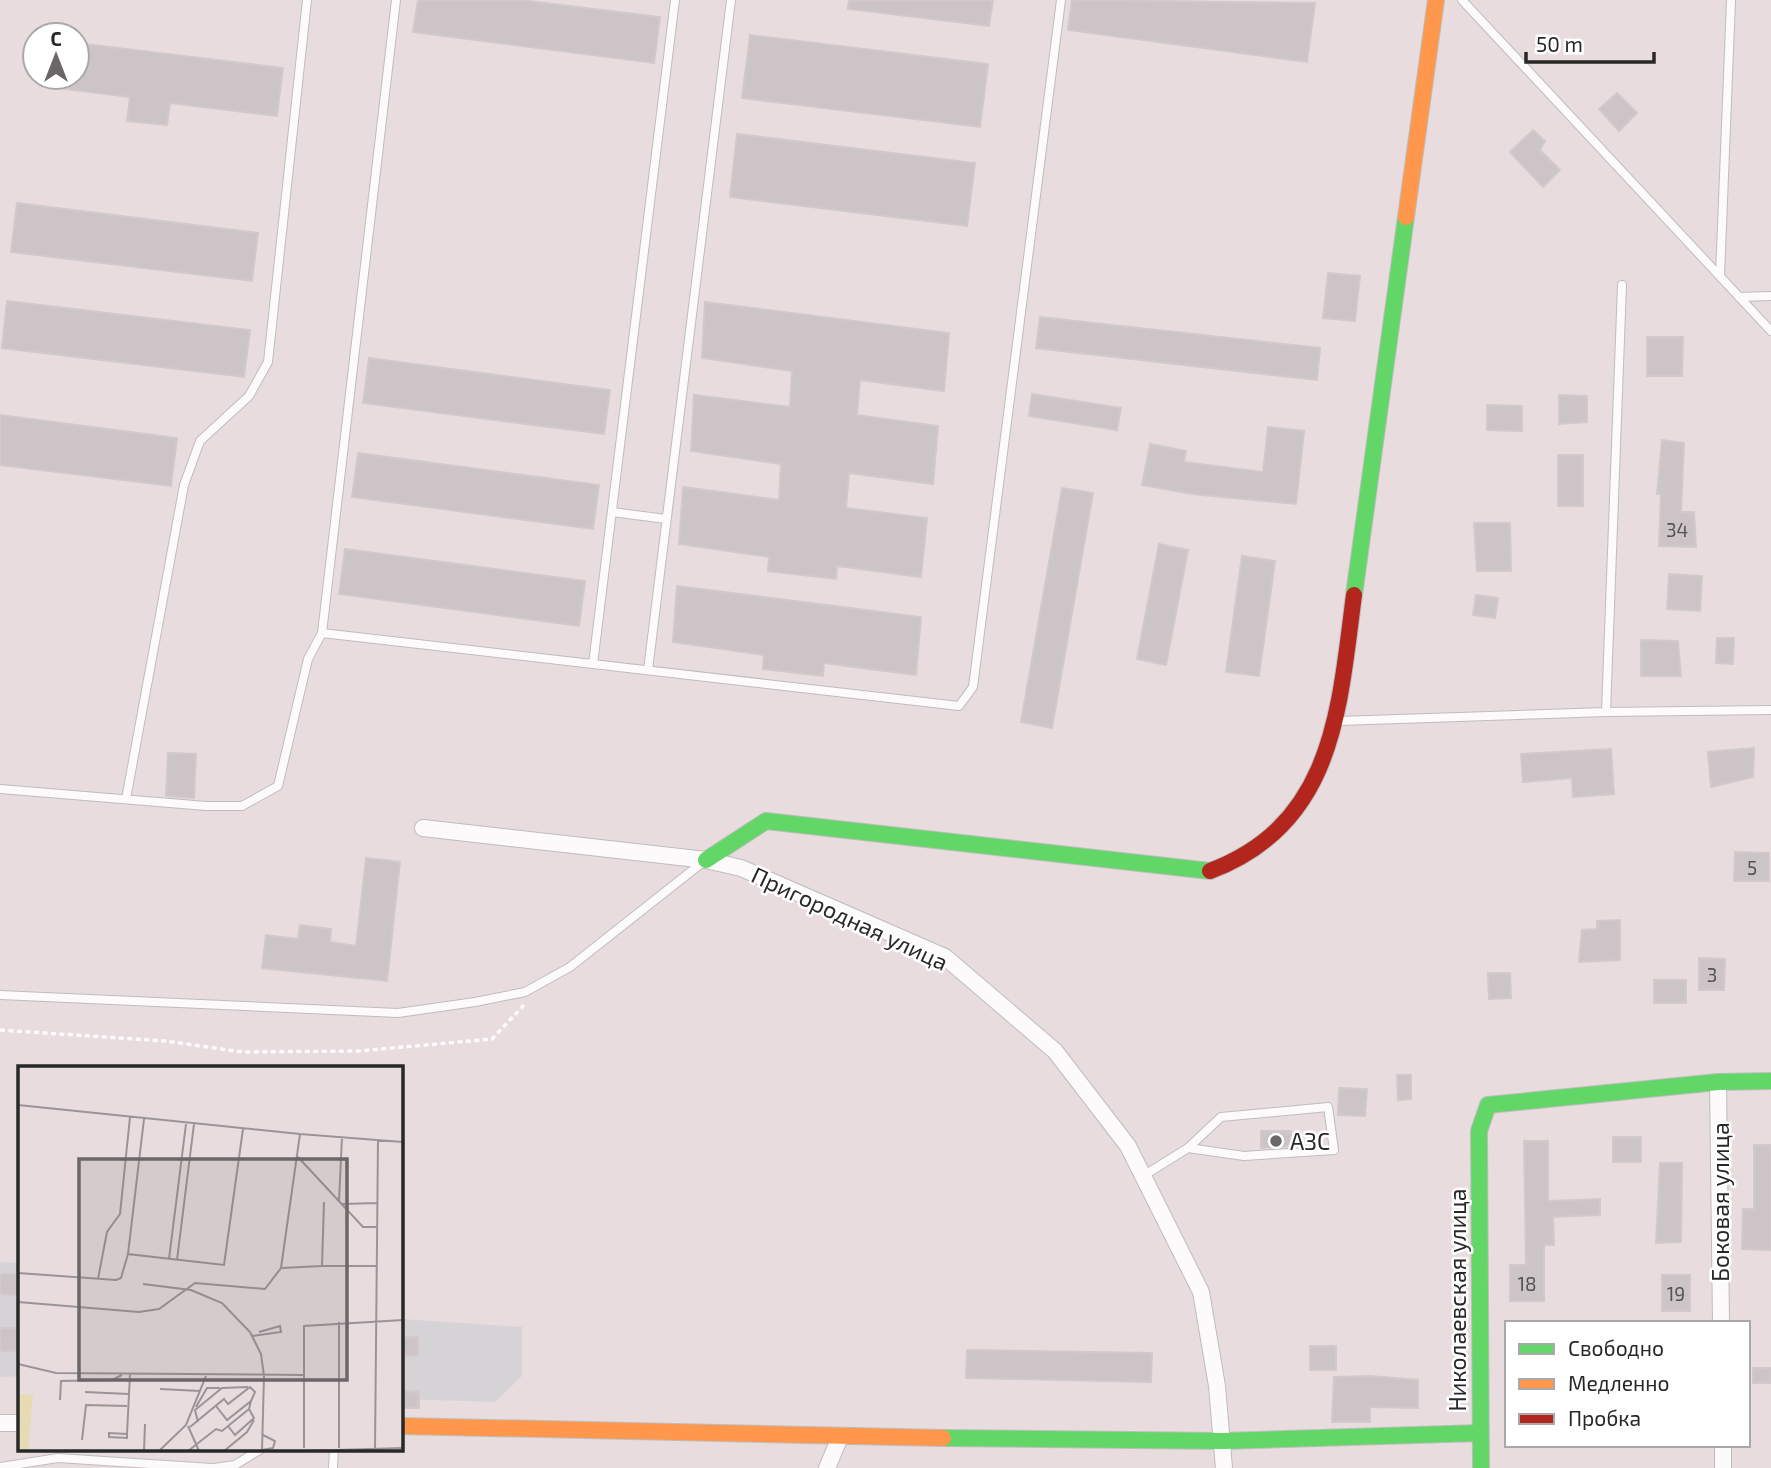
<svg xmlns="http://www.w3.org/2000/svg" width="1771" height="1468" viewBox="0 0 1771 1468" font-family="'Exo 2',sans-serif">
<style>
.industrial{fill:#d5d3d6}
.building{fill:#ccc4c6;stroke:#d2c9cb;stroke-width:2}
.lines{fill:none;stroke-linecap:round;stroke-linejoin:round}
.lane-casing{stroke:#bebdbd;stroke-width:10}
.street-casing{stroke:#bebdbd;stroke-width:18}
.fast-casing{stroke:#bebdbd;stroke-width:18}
.slow-casing{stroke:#bebdbd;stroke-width:18}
.jam-casing{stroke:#bebdbd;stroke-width:18}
.path{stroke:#fcfafa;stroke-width:3.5;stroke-dasharray:5 3.5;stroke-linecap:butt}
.lane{stroke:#fcfafa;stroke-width:8}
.street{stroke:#fcfafa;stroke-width:16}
.fast{stroke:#63d668;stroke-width:16}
.slow{stroke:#ff974d;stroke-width:16}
.jam{stroke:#b3261e;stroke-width:16}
.poi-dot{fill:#6b6768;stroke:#fff;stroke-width:2.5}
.labels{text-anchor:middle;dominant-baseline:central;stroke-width:5;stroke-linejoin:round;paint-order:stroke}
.number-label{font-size:19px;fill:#545252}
.street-label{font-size:23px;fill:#282828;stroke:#fff}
.poi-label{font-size:23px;fill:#282828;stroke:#fff;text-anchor:start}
.inset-road{fill:none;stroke:#9b9496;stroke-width:2}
.view{fill:#6b6768;fill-opacity:0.15;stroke:#6b6768;stroke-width:3.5}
.inset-edge{fill:none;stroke:#282828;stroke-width:3.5}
</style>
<rect width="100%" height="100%" fill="#e8dcdf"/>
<path class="industrial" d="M0 1262 19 1263V1376L0 1377Z
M401 1319 522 1327V1376L495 1402 401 1399Z"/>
<path class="building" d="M418 0H520L660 17 654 63 413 32Z
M849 0H993L989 26 848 9Z
M1072 0 1315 3 1307 62 1068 30Z
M750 35 988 64 980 127 742 98Z
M77 43 283 68 277 116 170 103 167 125 127 121 130 97 40 86 41 77H77Z
M1617 93 1637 113 1619 131 1599 109Z
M1533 130 1545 141 1540 150 1560 170 1543 187 1510 152Z
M737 134 975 163 967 226 730 197Z
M17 203 258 233 252 281 11 252Z
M1328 273 1360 276 1355 321 1323 318Z
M7 301 250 330 244 377 2 348Z
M705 302 949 333 944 391 860 380 857 415 938 426 933 484 849 473 846 508 927 518 921 577 837 566 836 579 768 571 769 557 679 544 683 487 779 500 781 464 691 451 694 395 790 407 792 371 702 358Z
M1040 317 1320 348 1317 380 1036 348Z
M1647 337H1683L1682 376H1647Z
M369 358 610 390 604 434 363 403Z
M1032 394 1121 408 1117 430 1029 416Z
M1559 395 1587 396V422L1559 424Z
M1487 405 1522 406V431L1487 430Z
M0 415 177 438 171 486 0 465Z
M1268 427 1304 431 1296 504 1192 494 1142 485 1150 444 1186 451 1184 462 1263 472Z
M1662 440 1684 443 1681 512H1694L1696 547 1659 546 1661 494H1657Z
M358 453 599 485 593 529 352 497Z
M1558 455H1583V506H1558Z
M1062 488 1093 493 1052 728 1021 722Z
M1474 523H1510L1511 571H1477Z
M1159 544 1188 550 1166 665 1137 659Z
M345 549 585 581 579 626 339 594Z
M1242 556 1275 561 1259 676 1226 672Z
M1669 574 1702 576 1700 611 1667 609Z
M677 586 921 617 916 675 824 663 823 676 763 669 764 655 673 642Z
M1476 595 1498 598 1495 618 1473 615Z
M1717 638H1734L1733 664 1716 663Z
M1641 640 1678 641 1681 676H1641Z
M1754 748 1753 777 1711 787 1708 752Z
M1611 749 1614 794 1573 797 1572 778 1523 782 1521 754Z
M168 753 196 754 194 798 166 796Z
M1735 852 1769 853V881H1734Z
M366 858 400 862 387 981 262 968 266 935 298 939 300 925 331 929 330 942 356 946Z
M1620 920V960L1579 962 1582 930 1597 929V921Z
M1699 958 1725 959 1724 990H1699Z
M1488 973H1510L1511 998 1489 999Z
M1654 980H1686V1003H1654Z
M1397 1075H1411V1099L1398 1100Z
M1339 1088 1367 1089 1365 1116 1338 1115Z
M1261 1131H1291V1146L1261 1148Z
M1613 1137H1641V1162H1613Z
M1524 1141H1548V1201L1600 1199V1215L1553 1217 1554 1245H1544V1301H1510V1265H1526Z
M1754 1145H1771V1250L1742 1249 1743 1209H1754Z
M1660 1163H1682L1681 1242 1656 1243Z
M0 1274H19V1295L0 1294Z
M1662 1275H1690V1311H1662Z
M0 1328H19V1351H0Z
M401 1337H418V1356H401Z
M1310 1346H1336V1370H1310Z
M967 1350 1152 1353 1151 1382 966 1378Z
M1753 1368H1771V1383H1753Z
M1370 1376 1418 1380V1408L1370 1407V1422H1332L1334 1377Z
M401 1391 419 1392V1408H401Z"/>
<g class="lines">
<g class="lane-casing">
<path id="lane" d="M396 0 322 633 959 706 973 687 1061 0
M1462 0 1771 331
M1720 276 1731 0
M1622 285 1606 712 1771 710
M1739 297 1771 296
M612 512 666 519
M593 664 675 0
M648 670 731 0
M1339 721 1606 712
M0 789 206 806H242L278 786 308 659 322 633
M126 799 184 485 200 441 249 396 268 362 307 0
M0 995 398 1013 475 1002 525 992 570 967 703 862
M1143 1176 1188 1148 1244 1156 1334 1150 1328 1107 1221 1117 1188 1148
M0 1467 58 1458 212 1468
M214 1468 235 1465 261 1449
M333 1468 334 1449"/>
</g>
<g class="street-casing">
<path id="street" d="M423 828 706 860 741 868 945 957 1055 1051 1128 1146 1201 1292 1217 1386 1224 1468
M1718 1082 1721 1323
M0 1423H19
M1723 1445V1468
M827 1468 840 1437"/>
</g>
<g class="fast-casing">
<path id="fast" d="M1354 595 1406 217
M706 860 766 821 1210 871
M943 1438 1223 1441 1480 1433
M1481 1468 1479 1131 1488 1105 1718 1082 1771 1081"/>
</g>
<g class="slow-casing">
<path id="slow" d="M1406 217 1436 0
M401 1426 943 1438"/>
</g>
<g class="jam-casing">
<path id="jam" d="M1210 871C1335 824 1339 708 1354 595"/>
</g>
<path class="path" d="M0 1030 165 1041 243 1052 359 1051 492 1039 524 1005"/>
<use href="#lane" class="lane"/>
<use href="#street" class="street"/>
<use href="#fast" class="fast"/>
<use href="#slow" class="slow"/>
<use href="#jam" class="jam"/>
</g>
<circle class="poi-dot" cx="1276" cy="1141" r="7"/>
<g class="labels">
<g class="number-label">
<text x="1677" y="529">34</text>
<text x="1752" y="867">5</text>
<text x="1712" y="974">3</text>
<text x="1527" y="1283">18</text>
<text x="1676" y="1293">19</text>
</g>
<g class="street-label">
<text transform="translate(850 918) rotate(25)">Пригородная улица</text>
<text transform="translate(1720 1202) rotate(-90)">Боковая улица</text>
<text transform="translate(1457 1300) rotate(-90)">Николаевская улица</text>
</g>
<g class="poi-label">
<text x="1290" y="1141">АЗС</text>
</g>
</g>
<g transform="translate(18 1066)">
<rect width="385" height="385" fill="#e8dcdf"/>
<path d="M0 311 1 328 15 329 10 385H0Z" fill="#e7dbb4"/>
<path class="inset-road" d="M0 39 282 68M126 53 110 188 206 199 225 63M279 90 345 161H359M321 135 324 71M306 136 304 200H359M324 138 359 137M151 193 168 58M159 194 176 58M264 202 304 200M0 207 98 214 103 212 110 188M80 213 89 166 102 148 112 51M125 218 173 224 204 237 232 266 243 288 246 310 244 385M0 236 121 246 141 243 177 217 247 223 263 202 282 68 385 76M321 256V382M234 270 263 266 262 260 241 266M0 298 38 307 285 309M142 323 182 325M67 326 111 328M42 334 43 315 94 314 104 309M178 341 189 322H202M180 356 177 344 204 322 230 321M170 360 181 385M210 360 217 369 236 352 231 343M172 361 206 333 210 338 232 321 237 326 233 335 209 354 198 340M109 368V372L91 371V367L109 368 112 308M64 374 68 339 109 340M286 382V260L385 254M357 382 360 74M244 384 255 382 257 375 245 369M126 385 127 358M141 385 168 359 188 310M170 385 198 363 204 365 231 343 233 335M206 385 229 366 236 354M285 385 385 382"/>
<path class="view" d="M61 93H329V314H61Z"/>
<rect width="385" height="385" class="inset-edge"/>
</g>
<rect x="1505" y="1321" width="245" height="126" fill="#ffffff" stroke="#a9a9a9" stroke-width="2"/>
<rect x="1519" y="1344" width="35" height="10" fill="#63d668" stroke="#a9a9a9" stroke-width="2"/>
<text x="1568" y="1356" font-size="21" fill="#282828">Свободно</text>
<rect x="1519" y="1379" width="35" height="10" fill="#ff974d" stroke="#a9a9a9" stroke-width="2"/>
<text x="1568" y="1391" font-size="21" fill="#282828">Медленно</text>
<rect x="1519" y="1414" width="35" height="10" fill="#b3261e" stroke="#a9a9a9" stroke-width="2"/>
<text x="1568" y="1426" font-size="21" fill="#282828">Пробка</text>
<g transform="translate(56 56)"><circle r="33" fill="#ffffff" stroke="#a9a9a9" stroke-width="2"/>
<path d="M0-5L12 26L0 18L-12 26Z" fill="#6b6768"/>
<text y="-10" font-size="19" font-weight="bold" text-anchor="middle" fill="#282828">С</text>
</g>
<path d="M1526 52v10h128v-10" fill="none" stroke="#282828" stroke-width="3.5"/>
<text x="1536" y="52" font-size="21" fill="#282828" stroke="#ffffff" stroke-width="5" paint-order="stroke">50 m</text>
</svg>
